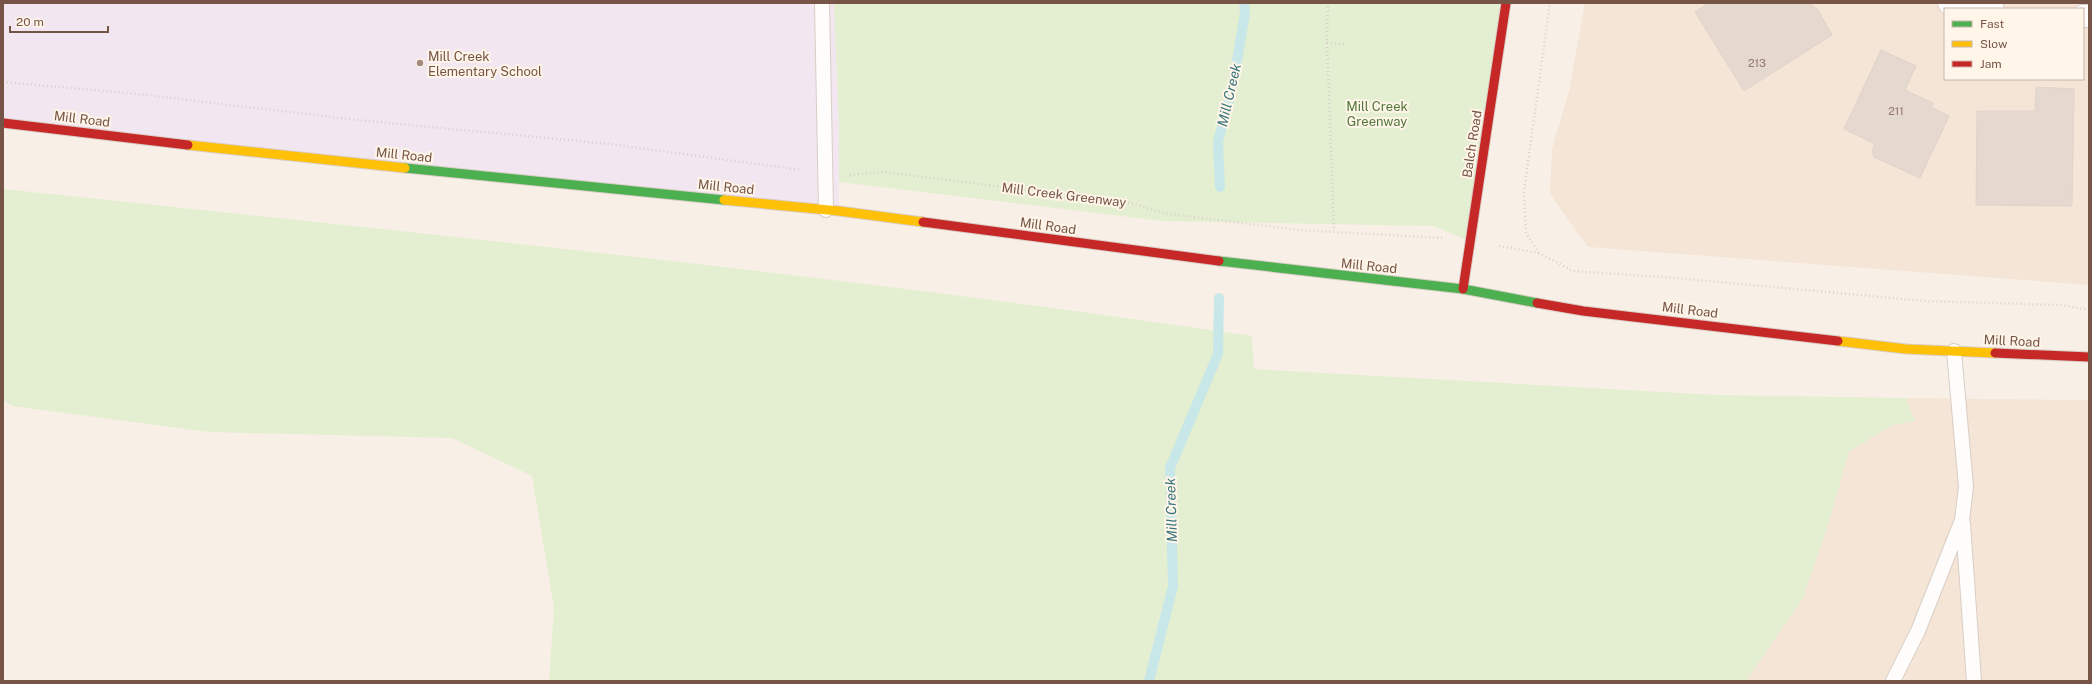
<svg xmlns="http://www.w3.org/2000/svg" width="2092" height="684" viewBox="0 0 2092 684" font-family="'Public Sans',sans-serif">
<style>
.residential{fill:#f4e5d7;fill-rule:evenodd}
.education{fill:#f2e6f1}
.green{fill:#e4eed1}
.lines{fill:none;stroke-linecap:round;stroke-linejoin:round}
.stream{stroke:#c8e7e8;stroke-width:10}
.building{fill:#e4d8cf;stroke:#e1d3c9}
.lane-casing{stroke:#d9cdc5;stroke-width:16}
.street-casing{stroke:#d9cdc5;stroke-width:24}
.fast-casing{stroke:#d8cdc4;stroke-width:11}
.slow-casing{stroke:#d8cdc4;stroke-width:11}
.jam-casing{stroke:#d8cdc4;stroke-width:11}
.path{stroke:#dad0cb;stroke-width:2.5;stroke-dasharray:1 3;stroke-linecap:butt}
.lane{stroke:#fefdfb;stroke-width:14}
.street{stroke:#fefdfb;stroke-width:22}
.fast{stroke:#4caf50;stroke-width:9}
.slow{stroke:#ffc107;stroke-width:9}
.jam{stroke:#c62828;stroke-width:9}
.poi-dot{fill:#a48b7e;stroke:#fff5e9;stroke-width:1.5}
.labels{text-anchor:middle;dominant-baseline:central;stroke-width:4;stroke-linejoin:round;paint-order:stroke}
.number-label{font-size:11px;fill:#94786a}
.poi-label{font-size:13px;fill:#775546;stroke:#fff5e9;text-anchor:start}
.park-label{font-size:13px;fill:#50783b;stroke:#fff5e9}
.street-label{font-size:13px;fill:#775546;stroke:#fff5e9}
.water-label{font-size:14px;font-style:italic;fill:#39767e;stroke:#fff5e9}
</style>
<rect width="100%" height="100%" fill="#f8f0e7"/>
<path class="residential" d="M1585 3H2089V285L1588 247 1550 194 1552 149 1569 91ZM1945 9H2083V79H1945Z
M1906 398 2089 400V681H1746L1803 598 1828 525 1849 452 1890 426 1915 421Z"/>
<path class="education" d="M3 3H834L839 124V211L3 122Z"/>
<path class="green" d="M834 3H1506L1471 242 1434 226 1162 221 839 182V124Z
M3 189C420 233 837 275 1252 336L1254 369 1715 395 1906 398 1915 421 1890 426 1849 452 1828 525 1803 598 1746 681H549L554 607 532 476 452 438 209 432 12 406 3 399Z"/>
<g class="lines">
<path class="stream" d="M1220 187 1218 142 1233 84 1245 13 1244 3
M1149 681 1173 586 1170 468 1218 354 1219 298"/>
</g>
<path class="building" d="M1709 3H1811L1814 8 1816 7 1832 35 1744 91 1695 12Z
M1881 50 1916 66 1905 90 1933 103 1931 107 1949 116 1920 178 1874 157 1872 151 1875 144 1844 129Z
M2036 87 2074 89 2072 206 1976 205 1977 111H2035Z"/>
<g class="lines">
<g class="lane-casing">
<path id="lane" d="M822 3 826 210
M1963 524 1974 681
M1893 681 1918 631 1962 520 1966 487 1954 351"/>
</g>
<g class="street-casing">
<path id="street" d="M1949 3 1993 9
M2083 16H2089"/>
</g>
<g class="fast-casing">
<path id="fast" d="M405 168 724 200
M1219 261 1463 289 1537 303"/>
</g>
<g class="slow-casing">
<path id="slow" d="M188 145 405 168
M724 200 839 211 923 222
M1838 341 1906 349 1995 353"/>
</g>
<g class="jam-casing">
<path id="jam" d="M3 123 188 145
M923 222 1219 261
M1463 289 1506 3
M1537 303 1583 311 1838 341
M1995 353 2089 357"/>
</g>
<path class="path" d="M1328 3 1327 43 1334 231
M1327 43 1347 44
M3 82 138 94 357 120 610 144 801 170
M850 175 883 172 1135 204 1162 213 1298 230 1442 238
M1499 246 1539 253 1573 271 1676 278 1924 301 2061 305 2089 310
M1539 253 1526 233 1524 191 1550 3"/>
<use href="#lane" class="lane"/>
<use href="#street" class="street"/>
<use href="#fast" class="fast"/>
<use href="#slow" class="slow"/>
<use href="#jam" class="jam"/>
</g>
<circle class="poi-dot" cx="420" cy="63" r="4"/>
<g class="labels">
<g class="number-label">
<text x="1757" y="63">213</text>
<text x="1896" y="111">211</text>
</g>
<g class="poi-label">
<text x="428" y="56">Mill Creek<tspan x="428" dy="15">Elementary School</tspan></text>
</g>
<g class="park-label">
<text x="1377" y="106">Mill Creek<tspan x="1377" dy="15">Greenway</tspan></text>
</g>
<g class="street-label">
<text transform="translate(82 119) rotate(7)">Mill Road</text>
<text transform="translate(1472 144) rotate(-81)">Balch Road</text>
<text transform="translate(404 155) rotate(6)">Mill Road</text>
<text transform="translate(726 187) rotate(6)">Mill Road</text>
<text transform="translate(1064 195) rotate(7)">Mill Creek Greenway</text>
<text transform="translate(1048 226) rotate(8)">Mill Road</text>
<text transform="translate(1369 266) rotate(6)">Mill Road</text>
<text transform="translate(1690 310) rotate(7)">Mill Road</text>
<text transform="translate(2012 341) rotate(3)">Mill Road</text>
</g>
<g class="water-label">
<text transform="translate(1229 95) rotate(-77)">Mill Creek</text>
<text transform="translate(1171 510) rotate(-92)">Mill Creek</text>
</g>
</g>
<rect width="2092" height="684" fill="none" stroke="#775546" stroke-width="8"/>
<rect x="1944" y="8" width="140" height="72" fill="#fff5e9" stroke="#c9b5a8"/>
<rect x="1952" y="21" width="20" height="6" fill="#4caf50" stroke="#c9b5a8"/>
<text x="1980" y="28" font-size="12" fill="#775546">Fast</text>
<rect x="1952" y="41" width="20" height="6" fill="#ffc107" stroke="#c9b5a8"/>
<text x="1980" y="48" font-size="12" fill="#775546">Slow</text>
<rect x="1952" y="61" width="20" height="6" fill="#c62828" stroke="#c9b5a8"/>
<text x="1980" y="68" font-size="12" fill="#775546">Jam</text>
<path d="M10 26v6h98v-6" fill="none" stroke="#775546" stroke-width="2"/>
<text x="16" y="26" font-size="12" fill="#775546" stroke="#fff5e9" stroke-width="3" paint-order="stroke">20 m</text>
</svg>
